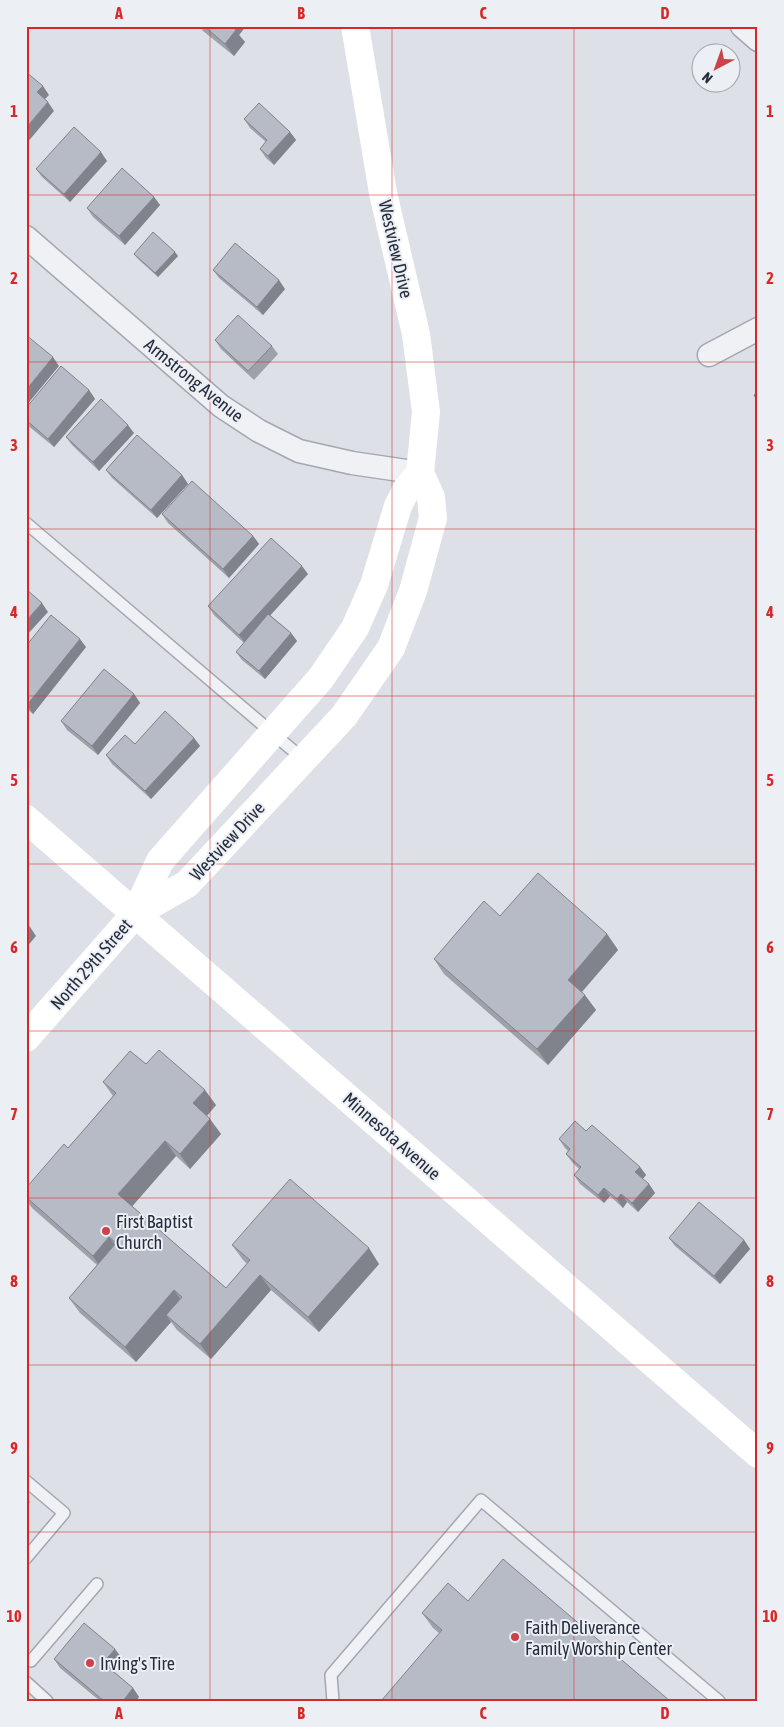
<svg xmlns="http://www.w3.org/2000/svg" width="784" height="1727" viewBox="0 0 784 1727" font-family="'Asap Condensed',sans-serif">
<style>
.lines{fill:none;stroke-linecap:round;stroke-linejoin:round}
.service-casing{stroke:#a2a7b1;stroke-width:14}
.minor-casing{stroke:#a2a7b1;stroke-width:25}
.service{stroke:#eff1f5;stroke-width:11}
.minor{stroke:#eff1f5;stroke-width:22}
.secondary{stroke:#fff;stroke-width:28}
.wall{fill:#9da1aa}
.shaded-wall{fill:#80838b}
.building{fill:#b7bbc6;stroke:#80838b}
.grid{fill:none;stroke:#d62828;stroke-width:1;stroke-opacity:0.55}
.poi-dot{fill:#cd414a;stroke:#eceff4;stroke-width:2}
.labels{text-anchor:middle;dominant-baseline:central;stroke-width:4;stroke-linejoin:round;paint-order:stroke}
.street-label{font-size:18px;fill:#262d3d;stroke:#eceff4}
.poi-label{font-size:18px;fill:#262d3d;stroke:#eceff4;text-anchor:start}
.neatline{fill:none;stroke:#d62828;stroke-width:2}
.grid-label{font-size:16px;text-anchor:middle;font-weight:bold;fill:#d62828}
</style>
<rect width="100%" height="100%" fill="#dde0e7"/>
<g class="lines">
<g class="service-casing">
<path id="service" d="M26 523 303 759
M26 1481 64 1513 26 1558
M31 1661 97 1584
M26 1682 47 1701
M333 1701 331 1675 481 1500 719 1701"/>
</g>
<g class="minor-casing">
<path id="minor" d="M742 26 758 40
M26 237 221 406 259 431 299 451 352 463 420 473
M709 355 758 329"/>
</g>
<use href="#service" class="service"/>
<use href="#minor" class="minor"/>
<path class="secondary" d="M26 819 758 1454
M136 913 187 884 344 716 391 648 413 591 433 518 431 497 420 473 426 412 416 334 383 193 355 26
M26 1038 136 913 160 861 321 678 355 628 374 585 398 506 406 490 420 473"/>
</g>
<path class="wall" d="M200 26H246L239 35 245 42 234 56 203 31Z
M244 119 290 132 296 140 274 165 266 158 260 149 266 142 250 128Z
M107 161 70 202 42 177 36 169Z
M154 197 160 205 125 245 93 217 87 208Z
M134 254 178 256 158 277 137 258Z
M213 270 285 289 263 315 219 278Z
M215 340 272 346 278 354 254 380 221 349Z
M89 390 95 399 54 447 26 424V408Z
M134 433 99 471 72 445 66 437Z
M106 470 182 475 188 484 157 518 112 478Z
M162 514 253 536 259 544 229 578 168 523Z
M308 574 270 615 291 633 297 641 265 679 242 660 236 652 244 643 214 615 208 606Z
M26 646 86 647 33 714 26 708Z
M134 694 140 703 98 755 67 730 61 721Z
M194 738 200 746 151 799 112 764 106 755 135 744Z
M500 916 607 934 618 950 582 992 596 1010 548 1065 444 974 434 959Z
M146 1064 216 1105 207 1116 221 1134 190 1169 176 1156 132 1206 226 1288 247 1264 243 1260 232 1245 379 1264 319 1332 271 1290 211 1359 177 1330 171 1322 136 1362 80 1313 69 1298 97 1265 32 1208 26 1200V1188L68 1148 113 1096 103 1082Z
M586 1131 640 1167 646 1175 642 1179 649 1184 655 1193 638 1212 627 1202 623 1208 610 1196 604 1203 580 1184 574 1175 579 1169 572 1162 566 1154 568 1151 565 1148 559 1139Z
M669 1238 744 1240 750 1249 720 1284 675 1246Z
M468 1601 439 1633 433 1628 422 1613Z
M121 1657 111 1669 133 1688 139 1697 136 1701H100L60 1668 54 1659Z"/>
<path class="shaded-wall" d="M230 26H246L239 35 245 42 234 56 225 44Z
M43 86 49 95 43 101 37 92Z
M48 102 54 111 26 144V128Z
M290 132 296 140 274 165 268 156Z
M101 152 107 161 70 202 64 194Z
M154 197 160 205 125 245 119 236Z
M175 252 178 256 158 277 155 273Z
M279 280 285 289 263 315 257 307Z
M53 357 59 366 26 406V390Z
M89 390 95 399 54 447 48 439Z
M128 425 134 433 99 471 93 462Z
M182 475 188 484 157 518 151 510Z
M253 536 259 544 229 578 223 569Z
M302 566 308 574 245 643 239 635Z
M42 603 48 612 26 636V621Z
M291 633 297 641 265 679 259 671Z
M80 639 86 647 33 714 27 705Z
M134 694 140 703 98 755 92 746Z
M194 738 200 746 151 799 145 791Z
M30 927 36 936 26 948V932Z
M607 934 618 950 579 995 568 980Z
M585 995 596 1010 548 1065 537 1049Z
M205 1090 216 1105 204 1119 193 1103Z
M210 1119 221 1134 190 1169 180 1154Z
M165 1141 176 1156 129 1210 118 1194Z
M640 1167 646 1175 641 1181 635 1172Z
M649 1184 655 1193 638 1212 632 1203Z
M604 1188 610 1196 604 1203 598 1195Z
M621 1194 627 1202 623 1208 617 1199Z
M109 1237 120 1252 103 1271 93 1256Z
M744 1240 750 1249 720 1284 714 1276Z
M369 1248 379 1264 319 1332 308 1317Z
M260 1275 271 1290 211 1359 200 1344Z
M174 1290 185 1306 166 1315 171 1322 136 1362 125 1347Z
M26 1496 30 1502 26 1507Z
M115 1649 121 1657 109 1671 103 1663Z
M133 1688 139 1697 136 1701H123Z"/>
<path class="building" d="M204 26H231L236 30 225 44Z
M26 72 43 86 37 92 48 102 26 128Z
M259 103 290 132 268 156 260 149 267 140 244 119Z
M74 127 101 152 64 194 36 169Z
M122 168 154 197 119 236 87 208Z
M153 232 175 252 155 273 134 254Z
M235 243 279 280 257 307 213 270Z
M238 315 272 346 248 371 215 340Z
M26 335 53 357 26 390Z
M61 366 89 390 48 439 26 420V408Z
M758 392V402L754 395Z
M101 399 128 425 93 462 66 437Z
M137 435 182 475 151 510 106 470Z
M192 481 253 536 223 569 162 514Z
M271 538 302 566 239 635 208 606Z
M26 589 42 603 26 621Z
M268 614 291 633 259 671 236 652Z
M51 615 80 639 27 705 26 646Z
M104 669 134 694 92 746 61 721Z
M165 711 194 738 145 791 106 755 125 735 135 744Z
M538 873 607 934 568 980 585 995 537 1049 434 959 484 901 500 916Z
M26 925 30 927 26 932Z
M159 1050 205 1090 193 1103 210 1119 180 1154 165 1141 118 1194 226 1288 250 1260 232 1245 290 1179 369 1248 308 1317 260 1275 200 1344 166 1315 182 1297 174 1290 125 1347 69 1298 116 1243 109 1237 93 1256 26 1197V1188L64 1144 68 1148 116 1093 103 1082 130 1051 146 1064Z
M575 1121 586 1131 592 1125 640 1167 635 1172 649 1184 632 1203 621 1194 617 1199 604 1188 598 1195 574 1175 581 1167 566 1154 570 1149 559 1139Z
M699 1202 744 1240 714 1276 669 1238Z
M503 1559 670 1701H381L442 1630 422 1613 448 1583 468 1601Z
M84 1623 115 1649 103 1663 133 1688 123 1701H104L54 1659Z"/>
<path class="grid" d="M210 26V1701M392 26V1701M574 26V1701M26 195H758M26 362H758M26 529H758M26 696H758M26 864H758M26 1031H758M26 1198H758M26 1365H758M26 1532H758"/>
<g class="poi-dot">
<circle cx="106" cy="1231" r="5"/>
<circle cx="515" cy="1637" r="5"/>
<circle cx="90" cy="1663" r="5"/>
</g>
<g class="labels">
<g class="street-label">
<text transform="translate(396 249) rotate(77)">Westview Drive</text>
<text transform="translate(194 380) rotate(39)">Armstrong Avenue</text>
<text transform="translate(227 841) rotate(-47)">Westview Drive</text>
<text transform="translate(91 964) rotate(-49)">North 29th Street</text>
<text transform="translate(392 1136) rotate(41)">Minnesota Avenue</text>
</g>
<g class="poi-label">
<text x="116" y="1221">First Baptist<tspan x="116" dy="21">Church</tspan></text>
<text x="525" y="1627">Faith Deliverance<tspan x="525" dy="21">Family Worship Center</tspan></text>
<text x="100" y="1663">Irving's Tire</text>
</g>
</g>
<rect width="784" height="1727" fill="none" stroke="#eceff4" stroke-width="55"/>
<g transform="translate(716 68) rotate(221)"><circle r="24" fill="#eceff4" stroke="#9da1ab"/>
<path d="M0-4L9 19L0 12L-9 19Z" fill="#cd414a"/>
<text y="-8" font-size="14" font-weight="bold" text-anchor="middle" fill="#262d3d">N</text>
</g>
<rect x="28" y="28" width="728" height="1672" class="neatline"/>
<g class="grid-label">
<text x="119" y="19">A</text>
<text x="301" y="19">B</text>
<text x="483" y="19">C</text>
<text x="665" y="19">D</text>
<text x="14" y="117">1</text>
<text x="770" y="117">1</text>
<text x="14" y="284">2</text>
<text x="770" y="284">2</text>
<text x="14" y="451">3</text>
<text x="770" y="451">3</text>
<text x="14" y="618">4</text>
<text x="770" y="618">4</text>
<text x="14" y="786">5</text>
<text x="770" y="786">5</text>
<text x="14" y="953">6</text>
<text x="770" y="953">6</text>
<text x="14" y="1120">7</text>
<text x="770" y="1120">7</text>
<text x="14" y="1287">8</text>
<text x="770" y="1287">8</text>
<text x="14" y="1454">9</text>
<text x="770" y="1454">9</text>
<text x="14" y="1622">10</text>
<text x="770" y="1622">10</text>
<text x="119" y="1719">A</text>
<text x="301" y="1719">B</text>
<text x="483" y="1719">C</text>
<text x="665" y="1719">D</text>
</g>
</svg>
